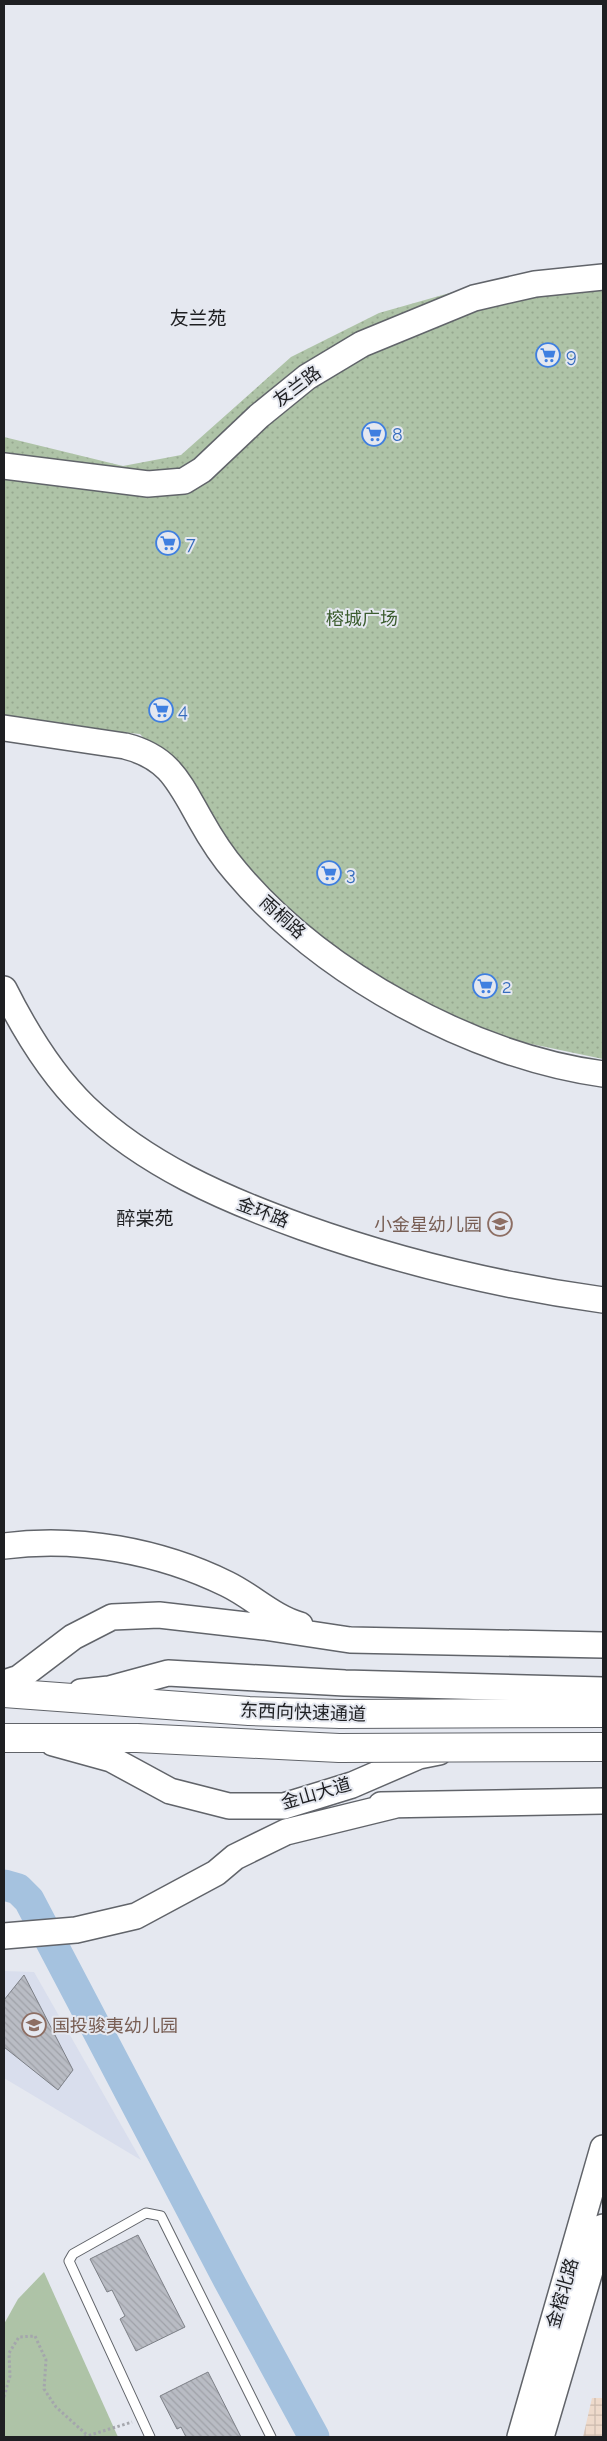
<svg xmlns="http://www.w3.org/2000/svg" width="607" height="2441" viewBox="0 0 607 2441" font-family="Raleway,'Noto Sans SC',sans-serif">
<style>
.industrial{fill:url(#industrial-grid)}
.built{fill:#d9deed}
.grass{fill:#aec3a7}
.park{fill:url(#park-dots)}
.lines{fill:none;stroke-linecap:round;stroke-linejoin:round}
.river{stroke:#a5c2df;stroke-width:31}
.building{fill:url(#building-back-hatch);stroke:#7c7f86}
.lane-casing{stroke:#61646a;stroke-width:11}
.secondary-casing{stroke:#61646a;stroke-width:28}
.highway-casing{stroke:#61646a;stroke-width:30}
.path{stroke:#a4a6ac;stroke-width:3;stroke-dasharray:2.5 2.5;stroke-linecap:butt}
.lane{stroke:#fff;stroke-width:9}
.secondary{stroke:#fff;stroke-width:25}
.highway{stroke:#fff;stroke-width:28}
.highway-bridge-casing{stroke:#61646a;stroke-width:30;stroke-linecap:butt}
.highway-bridge{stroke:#fff;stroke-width:28}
.labels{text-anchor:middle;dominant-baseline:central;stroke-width:4;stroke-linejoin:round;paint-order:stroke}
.shop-label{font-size:18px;fill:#366cbe;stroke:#e5e8f0;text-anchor:start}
.street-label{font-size:18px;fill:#1e1f22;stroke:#e5e8f0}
.park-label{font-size:18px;fill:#3c5d2f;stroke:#e5e8f0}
.education-label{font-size:18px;fill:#785e54;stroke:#e5e8f0;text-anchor:end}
.neighbourhood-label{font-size:19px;fill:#1e1f22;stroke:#e5e8f0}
</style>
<defs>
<pattern id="industrial-grid" width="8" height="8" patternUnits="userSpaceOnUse" patternTransform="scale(1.25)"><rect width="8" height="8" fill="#eedacb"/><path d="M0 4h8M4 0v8" fill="none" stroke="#ccbbae"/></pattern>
<pattern id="park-dots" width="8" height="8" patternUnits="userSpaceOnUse" patternTransform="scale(1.25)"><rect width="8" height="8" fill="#aec3a7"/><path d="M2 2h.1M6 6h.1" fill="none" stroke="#95a78f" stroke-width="1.8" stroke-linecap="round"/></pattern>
<pattern id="building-back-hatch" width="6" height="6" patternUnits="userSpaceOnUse" patternTransform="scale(1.25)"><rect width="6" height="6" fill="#b9bcc4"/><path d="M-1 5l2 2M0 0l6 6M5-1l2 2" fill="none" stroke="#9fa1a8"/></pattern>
</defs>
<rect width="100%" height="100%" fill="#e5e8f0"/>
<path class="industrial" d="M592 2398H603V2437H583Z"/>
<path class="built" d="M4 1971 34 1972 141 2160 4 2078Z"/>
<path class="grass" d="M44 2272 118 2437H4V2324L18 2299Z"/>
<path class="park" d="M499 279 603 281V1059L517 1041 412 1001 331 950 258 887 194 792 140 734 4 721V437L123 466 181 455 291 357 379 313Z"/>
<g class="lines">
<path class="river" d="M4 1885 18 1889 29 1900 228 2279 314 2437"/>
</g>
<path class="building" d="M24 1975 73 2070 58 2090 4 2047V2000Z
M138 2235 185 2327 136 2351 120 2319 125 2316 112 2290 107 2292 90 2259Z
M208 2372 241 2437H186L181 2427 177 2429 160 2396Z"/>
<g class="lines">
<g class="lane-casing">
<path id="lane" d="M150 2437 69 2261 73 2254 146 2213 161 2216 271 2437"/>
</g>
<g class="secondary-casing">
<path id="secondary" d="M4 466 148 484 184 481 202 470 259 416 307 377 362 344 474 298 535 284 603 277
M4 728 125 746C169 757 179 782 200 819 210 837 222 856 236 872 322 974 472 1056 603 1074
M4 989C25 1031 51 1074 85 1107 146 1165 224 1199 302 1227 400 1262 501 1286 603 1300
M4 1546C78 1536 160 1551 227 1584 252 1596 274 1618 300 1625
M4 1683 19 1678 73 1637 112 1617 159 1615 264 1627 350 1640 603 1645
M81 1692 109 1689 168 1673 345 1683 603 1690
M53 1743 111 1759 170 1791 229 1806H284L352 1785 419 1756 439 1752
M381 1805 603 1801
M4 1936 76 1930 136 1916 216 1873 235 1857 286 1832 396 1805
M520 2437 603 2148
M541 2437 603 2227"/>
</g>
<g class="highway-casing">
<path id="highway" d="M4 1693 249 1711 340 1714 603 1713
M4 1738H137"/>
</g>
<path class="path" d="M4 2397 10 2376 9 2353 19 2337 35 2336 46 2360 44 2389 56 2407 87 2435
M84 2437 132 2422"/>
<use href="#lane" class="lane"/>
<use href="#secondary" class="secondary"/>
<use href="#highway" class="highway"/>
<g class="highway-bridge-casing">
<path id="highway-bridge" d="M137 1738 339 1748 603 1747"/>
</g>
<use href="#highway-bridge" class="highway-bridge"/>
</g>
<defs>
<g id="supermarket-ring" transform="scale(1.25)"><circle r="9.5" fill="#e5e8f0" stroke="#3f7fe0" stroke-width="1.5"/><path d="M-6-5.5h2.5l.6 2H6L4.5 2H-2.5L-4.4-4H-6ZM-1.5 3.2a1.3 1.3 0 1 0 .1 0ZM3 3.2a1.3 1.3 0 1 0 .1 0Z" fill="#3f7fe0"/></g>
<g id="school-ring" transform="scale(1.25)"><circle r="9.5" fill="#e5e8f0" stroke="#8d6e63" stroke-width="1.5"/><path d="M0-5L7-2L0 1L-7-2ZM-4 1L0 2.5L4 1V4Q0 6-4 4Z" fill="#8d6e63"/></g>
</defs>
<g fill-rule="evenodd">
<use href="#supermarket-ring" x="548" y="355"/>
<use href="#supermarket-ring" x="374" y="434"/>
<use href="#supermarket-ring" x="168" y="543"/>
<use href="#supermarket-ring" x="161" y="710"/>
<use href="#supermarket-ring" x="329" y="873"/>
<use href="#supermarket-ring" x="485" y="986"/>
<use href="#school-ring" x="500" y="1224"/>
<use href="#school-ring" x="34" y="2025"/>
</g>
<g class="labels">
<g class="shop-label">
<text x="566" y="355">9</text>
<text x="392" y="434">8</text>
<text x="186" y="543">7</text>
<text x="178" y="710">4</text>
<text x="346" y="873">3</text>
<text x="502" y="986">2</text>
</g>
<g class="street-label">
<text transform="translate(297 386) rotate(-37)">友兰路</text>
<text transform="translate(283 917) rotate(42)">雨桐路</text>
<text transform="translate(263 1212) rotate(21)">金环路</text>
<text transform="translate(303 1712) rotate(2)">东西向快速通道</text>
<text transform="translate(316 1793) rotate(-16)">金山大道</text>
<text transform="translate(562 2293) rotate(-74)">金榕北路</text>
</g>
<g class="park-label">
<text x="362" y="618">榕城广场</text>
</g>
<g class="education-label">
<text x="482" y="1224">小金星幼儿园</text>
<text x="52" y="2025" text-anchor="start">国投骏夷幼儿园</text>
</g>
<g class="neighbourhood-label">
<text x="198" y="318">友兰苑</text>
<text x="145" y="1218">醉棠苑</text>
</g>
</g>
<rect width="607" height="2441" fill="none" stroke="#1e1f22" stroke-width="10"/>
</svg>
